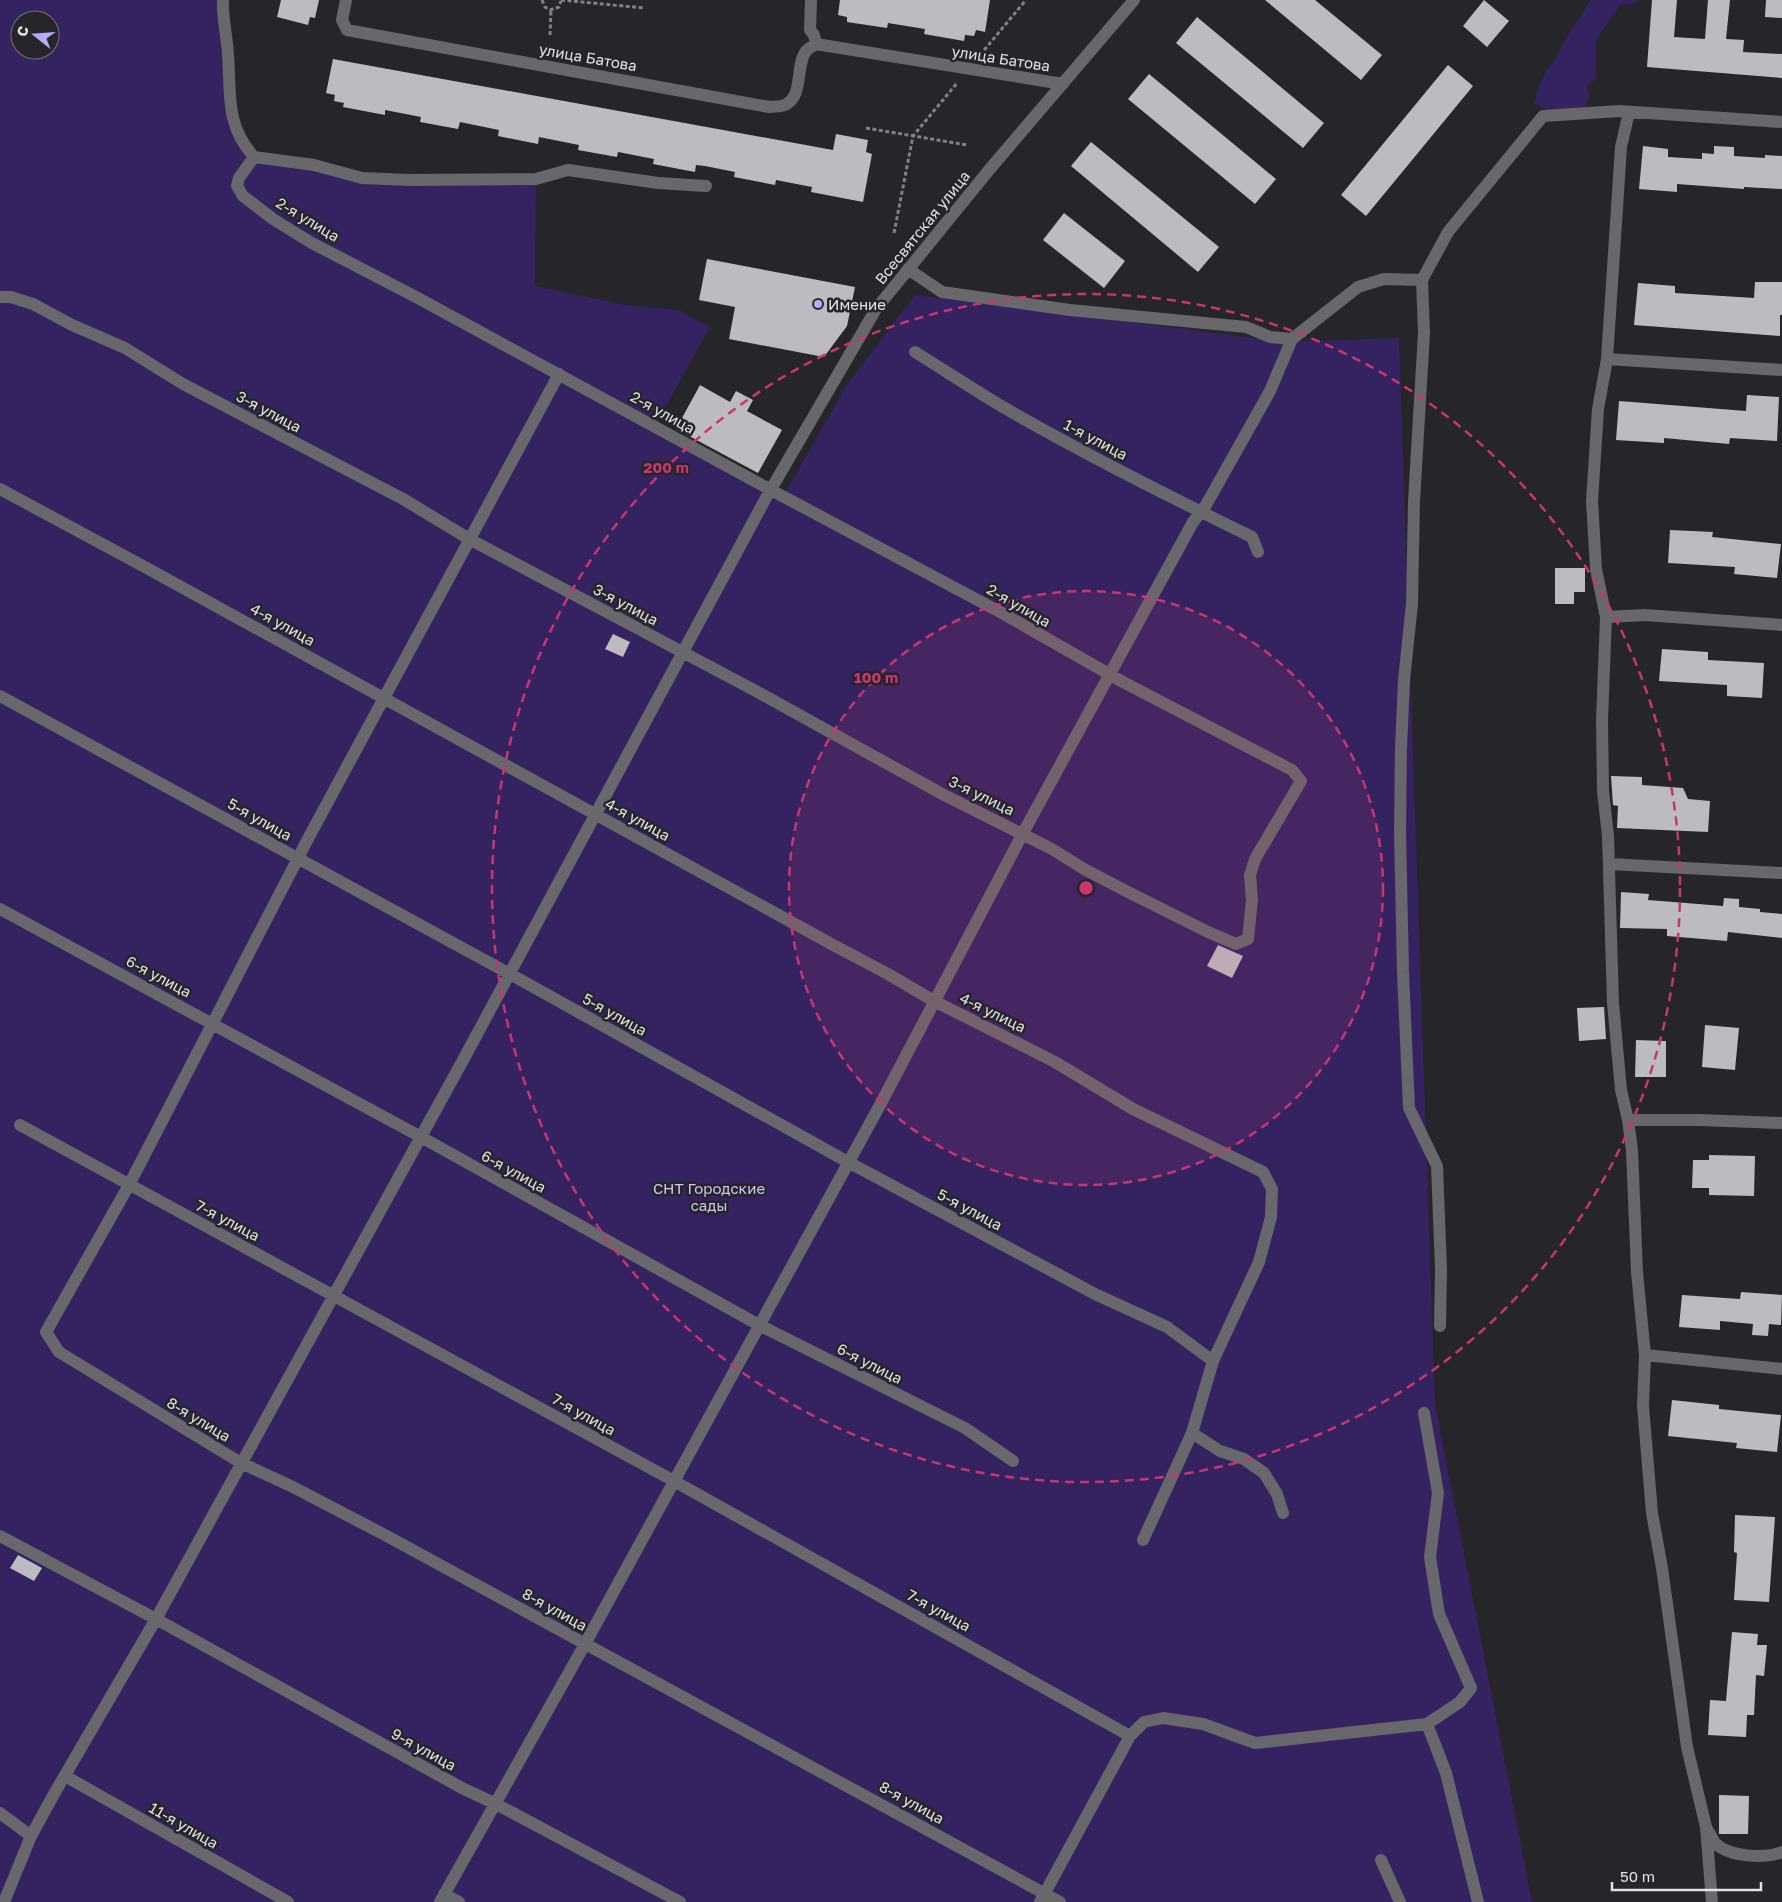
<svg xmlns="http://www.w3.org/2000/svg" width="1782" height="1902" viewBox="0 0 1782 1902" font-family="'Golos Text',sans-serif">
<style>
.green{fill:#352361;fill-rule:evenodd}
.building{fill:#bcbbc0}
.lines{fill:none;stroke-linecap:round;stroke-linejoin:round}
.path{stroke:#828285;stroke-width:3;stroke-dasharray:4 2.5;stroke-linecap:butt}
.minor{stroke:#68676b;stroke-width:12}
.ring{fill:none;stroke:#c73670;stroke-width:2.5;stroke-dasharray:9 6}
.poi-dot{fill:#baaaf6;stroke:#26262a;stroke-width:2}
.labels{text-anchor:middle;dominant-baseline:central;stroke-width:5;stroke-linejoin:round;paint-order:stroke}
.street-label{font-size:15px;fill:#e2e2e4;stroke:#26262a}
.poi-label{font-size:15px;fill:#e2e2e4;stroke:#26262a;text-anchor:start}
.park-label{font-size:15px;fill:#cdc5f3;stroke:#26262a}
.centre{fill:#c73670;stroke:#26262a;stroke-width:2.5}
.ring-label{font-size:15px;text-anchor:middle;font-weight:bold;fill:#c73670;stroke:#26262a;stroke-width:5;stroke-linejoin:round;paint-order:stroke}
</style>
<rect width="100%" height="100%" fill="#26262a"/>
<path class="green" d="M0 0H223L230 107 254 157 345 172 536 179 535 286 625 305 679 310 710 327 657 422 784 495 846 386 915 295 1285 342 1399 338 1435 1404 1532 1902H0ZM20 20H50V50H20Z
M1591 0H1638L1635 4 1620 5 1596 40V79L1587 85 1589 95 1585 110 1563 108 1548 110 1534 103 1539 86 1547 70 1554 61 1565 40Z"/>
<path class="building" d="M281 0H319L315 18 310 17 308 25 277 17Z
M840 0H990L985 32 976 30 974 36 965 35 964 41 924 34 925 29 888 23 887 28 847 22V17L838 15Z
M1265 0H1315L1382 55 1361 80Z
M1484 0 1509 21 1487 47 1463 26Z
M1652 0H1677L1674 37 1705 39 1708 0H1730L1726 39 1744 40 1743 52 1782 54V78L1647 67Z
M1766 0H1782V18L1765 17Z
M1197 17 1324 123 1303 148 1176 43Z
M333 59 833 150 836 134 868 140 866 152 872 154 863 202 811 192 812 187 776 180 775 185 734 177 735 172 705 166 696 165 695 172 653 164 654 159 618 152 617 157 578 150 579 145 539 137 538 144 498 136 499 130 460 122 458 129 420 122 421 117 385 110V115L343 107 344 103 334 101 335 95 326 93Z
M1448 65 1473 86 1366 216 1341 195Z
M1149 74 1276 179 1255 204 1128 99Z
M1091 142 1219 247 1198 272 1071 166Z
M1643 146 1668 149V157L1702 159V153L1714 154V146L1734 147V156L1765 158V155L1782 156V189L1744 187V189L1677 184V192L1639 189Z
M1064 213 1125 261 1104 288 1043 240Z
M707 259 855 287 847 326 824 357 729 339 735 307 699 300Z
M1755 282H1782V315H1780V336L1634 325 1638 283 1675 286V293L1754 298Z
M700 385 730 402 736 391 753 400 747 411 782 430 758 473 676 429Z
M1747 395 1779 397 1777 441 1730 438 1729 444 1664 438V443L1616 440 1619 401 1746 411Z
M1670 530 1713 532 1712 537 1781 544 1777 578 1734 574 1735 567 1668 563Z
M1555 568H1585V592H1574V604H1555Z
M613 634 630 642 623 657 605 649Z
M1662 649 1708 652V660L1764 663 1762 698 1727 696V685L1659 681Z
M1611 776 1642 777V785L1683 788 1688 799 1710 801 1708 832 1617 828 1618 806 1613 805Z
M1621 892 1649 894 1648 900 1723 906 1724 898 1739 899V907L1760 909V912L1782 914V938L1728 932 1727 941 1667 936V929L1620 928Z
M1218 945 1243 956 1232 978 1207 966Z
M1604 1007 1606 1039 1579 1041 1577 1008Z
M1705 1025 1739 1028 1735 1070 1702 1067Z
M1636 1040 1666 1041V1077H1635Z
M1709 1155 1755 1156 1754 1196 1709 1195V1188H1692L1693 1160H1709Z
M1741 1292 1782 1295 1781 1325 1769 1324 1768 1336 1752 1335 1753 1324 1720 1321V1330L1679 1327 1682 1295 1740 1299Z
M1672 1400 1719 1405V1409L1781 1415 1777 1452 1736 1448 1737 1443 1668 1436Z
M1735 1515 1775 1517 1769 1602 1734 1600 1737 1553 1734 1552Z
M18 1555 42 1568 34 1581 10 1568Z
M1732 1632 1758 1634 1757 1645H1767L1764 1676 1756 1675 1754 1715H1747L1746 1737 1708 1735 1710 1700 1726 1701Z
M1719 1795 1749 1796 1748 1834H1719Z"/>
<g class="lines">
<path class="path" d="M542 0 545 7 550 10 559 7 561 1
M561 0 644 8
M550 35 551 9
M980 55 1026 0
M866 128 967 145
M894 233 913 136 957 83"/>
<path class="minor" d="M223 0C222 18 227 36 228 54 231 94 225 125 254 157L314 165 362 178 410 180 536 179 568 170 658 183 706 186
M346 0 342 20 347 30 769 107C774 106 780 107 785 105 804 96 795 66 806 51 809 48 813 46 816 44
M811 0 810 30 814 35 816 44 1063 84
M1629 112 1621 147 1607 359 1598 409 1592 501 1596 569 1606 617 1602 720 1603 791 1608 836 1613 1003 1621 1090 1628 1120 1632 1150 1637 1272 1645 1355 1643 1406 1652 1513 1662 1568 1687 1747 1706 1827 1712 1902
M908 269 942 292 1070 310 1246 327 1270 337 1292 339 1358 287 1384 279 1422 280 1448 232 1543 116 1619 111 1782 122
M1422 280 1424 333 1414 501 1412 604 1404 680 1401 748 1400 831 1403 972 1409 1108 1437 1166 1441 1269 1440 1326
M0 297H11L33 304 72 325 125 348 183 384 403 499 471 540 754 690 944 795 1052 849 1084 869 1126 891 1208 932 1236 944 1248 939 1252 900 1250 875 1255 859 1301 781 1292 770 1123 682 1002 613 771 490 416 297 310 242 273 219 243 196 237 186 239 178 254 157
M915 352C944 370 973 389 1003 407 1084 454 1168 496 1252 537L1258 552
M1607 359 1782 370
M559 374 310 835 129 1185 46 1332 59 1352 241 1463 291 1486 385 1535 1060 1902
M0 489 143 566 835 946 888 974 934 1001 1055 1062 1133 1109 1263 1172 1272 1189 1271 1217 1259 1262 1213 1361 1192 1433 1220 1451 1244 1459 1264 1473 1277 1494 1283 1513
M1606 617 1645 615 1782 625
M0 696 510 974 848 1162 1095 1294 1167 1327 1213 1361
M1609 864 1782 873
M0 909 421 1137 759 1325 965 1428 1013 1461
M1628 1120H1699L1782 1123
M20 1125 674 1481 1130 1736
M1645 1355 1782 1369
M1424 1413 1438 1493 1430 1557 1439 1614 1471 1688 1460 1702 1427 1724 1446 1773 1478 1902
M0 1536 156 1619 462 1788 496 1804 680 1902
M1143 1540 1192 1433
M65 1776 288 1902
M0 1813 31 1836
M1707 1829C1710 1833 1712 1839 1715 1843 1729 1857 1765 1859 1782 1852
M1381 1860 1400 1902
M444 1894 459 1902
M4 1902 31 1836 54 1794 156 1619 462 1062 767 496 876 309 989 170 1134 0
M440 1902 585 1644 880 1105 1023 833 1193 522 1206 505 1270 391 1292 339
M1040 1902 1130 1736 1144 1722 1163 1718 1203 1724 1255 1743 1427 1724"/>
</g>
<circle cx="1086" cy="888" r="297" fill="#c73670" fill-opacity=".12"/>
<g class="ring">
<circle cx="1086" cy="888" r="297"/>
<circle cx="1086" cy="888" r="594"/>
</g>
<circle class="poi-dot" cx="818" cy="304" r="5"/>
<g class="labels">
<g class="street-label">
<text transform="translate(588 57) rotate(10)">улица Батова</text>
<text transform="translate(1001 58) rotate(9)">улица Батова</text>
<text transform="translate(308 219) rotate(31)">2-я улица</text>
<text transform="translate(922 227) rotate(-51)">Всесвятская улица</text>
<text transform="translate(269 411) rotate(28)">3-я улица</text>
<text transform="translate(663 412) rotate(29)">2-я улица</text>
<text transform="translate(1096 439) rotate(28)">1-я улица</text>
<text transform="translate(626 604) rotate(28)">3-я улица</text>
<text transform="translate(1019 605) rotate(30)">2-я улица</text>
<text transform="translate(283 624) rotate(29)">4-я улица</text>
<text transform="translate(982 795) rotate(26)">3-я улица</text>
<text transform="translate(260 819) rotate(29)">5-я улица</text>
<text transform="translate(638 819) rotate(29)">4-я улица</text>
<text transform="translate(159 976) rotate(28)">6-я улица</text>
<text transform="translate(993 1012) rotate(26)">4-я улица</text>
<text transform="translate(615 1014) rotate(29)">5-я улица</text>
<text transform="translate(514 1171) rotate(29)">6-я улица</text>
<text transform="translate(970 1209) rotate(28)">5-я улица</text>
<text transform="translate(228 1220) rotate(28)">7-я улица</text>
<text transform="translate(870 1363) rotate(27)">6-я улица</text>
<text transform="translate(584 1414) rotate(29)">7-я улица</text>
<text transform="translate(199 1419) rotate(31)">8-я улица</text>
<text transform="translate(555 1609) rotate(29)">8-я улица</text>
<text transform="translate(939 1610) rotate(29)">7-я улица</text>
<text transform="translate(424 1749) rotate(29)">9-я улица</text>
<text transform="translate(912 1802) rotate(29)">8-я улица</text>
<text transform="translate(184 1825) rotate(30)">11-я улица</text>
</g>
<g class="poi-label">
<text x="828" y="304">Имение</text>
</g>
<g class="park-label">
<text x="709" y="1188">СНТ Городские<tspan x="709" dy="17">сады</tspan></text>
</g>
</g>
<circle cx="1086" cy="888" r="8" class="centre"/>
<g class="ring-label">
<text x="666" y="473">200 m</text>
<text x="876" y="683">100 m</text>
</g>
<g transform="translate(35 35) rotate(287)"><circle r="24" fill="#26262a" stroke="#717174"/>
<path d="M0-4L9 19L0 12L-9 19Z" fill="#baaaf6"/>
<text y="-8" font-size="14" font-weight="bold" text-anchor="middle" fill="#e2e2e4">С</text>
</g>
<path d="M1612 1882v8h149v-8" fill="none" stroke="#e2e2e4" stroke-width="2.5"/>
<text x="1620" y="1882" font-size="15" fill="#e2e2e4" stroke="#26262a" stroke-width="4" paint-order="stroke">50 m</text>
</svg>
